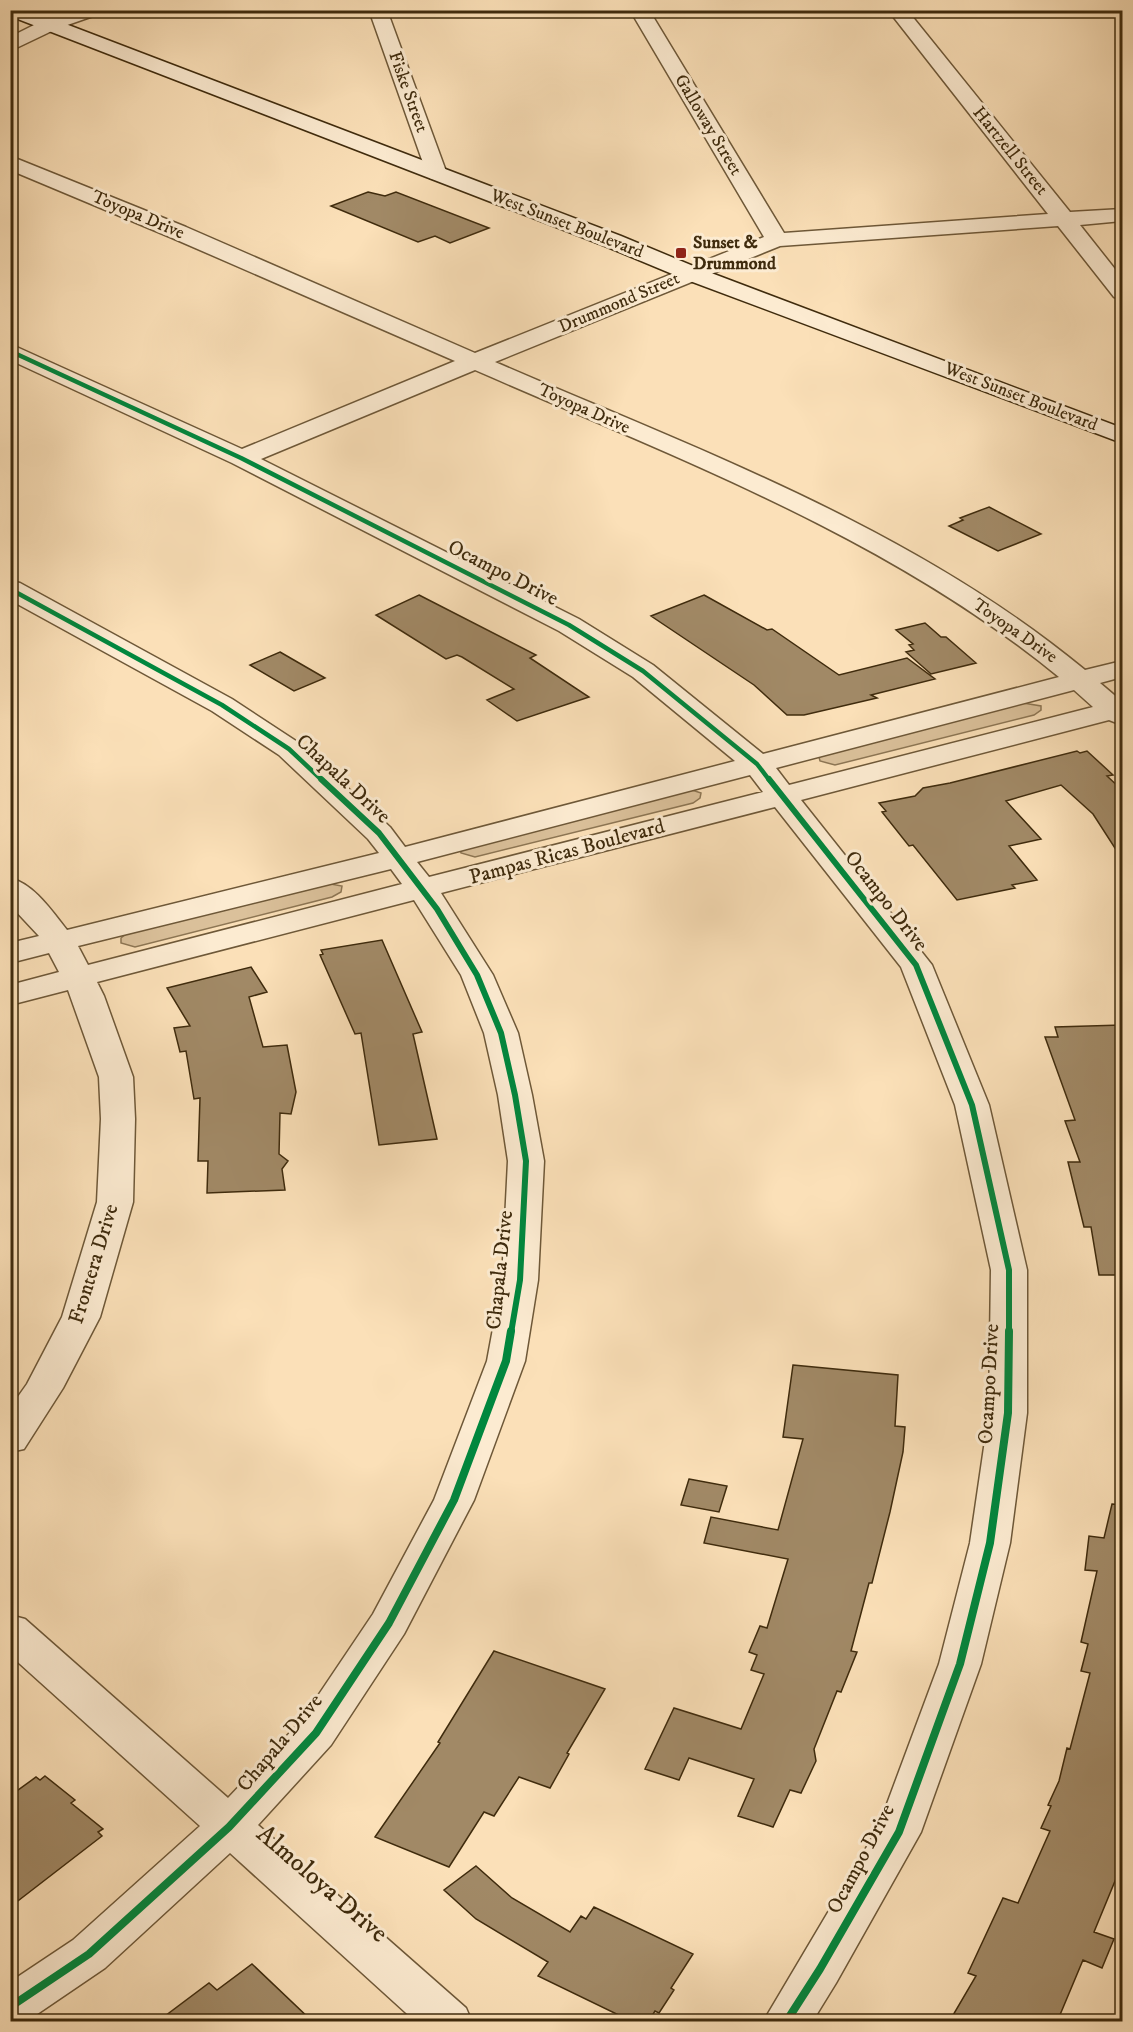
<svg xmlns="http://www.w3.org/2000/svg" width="1133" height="2032" viewBox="0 0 1133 2032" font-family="'IM FELL DW Pica',serif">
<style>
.green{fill:#dbc19b;stroke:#8d7654;stroke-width:1.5}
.building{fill:#a18966;stroke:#3f2b0d;stroke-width:1.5}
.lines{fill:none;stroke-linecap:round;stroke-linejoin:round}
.street-casing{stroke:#6e5838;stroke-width:3}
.secondary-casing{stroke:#3f2b0d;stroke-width:3}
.street{fill:#fcebd1;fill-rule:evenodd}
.secondary{fill:#fcebd1;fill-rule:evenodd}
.cycleway-far2-casing{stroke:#fcebd1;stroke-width:8}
.cycleway-far1-casing{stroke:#fcebd1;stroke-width:10}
.cycleway-casing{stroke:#fcebd1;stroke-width:11}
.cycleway-far2{stroke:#00873e;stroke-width:4.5}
.cycleway-far1{stroke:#00873e;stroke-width:6}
.cycleway{stroke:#00873e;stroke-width:8}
.poi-dot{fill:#8f2418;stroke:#fcebd1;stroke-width:2}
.labels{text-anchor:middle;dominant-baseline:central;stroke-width:6;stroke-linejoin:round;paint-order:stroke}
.far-street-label{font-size:18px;fill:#3f2b0d;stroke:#fcebd1}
.far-poi-label{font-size:18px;font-weight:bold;fill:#3f2b0d;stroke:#fcebd1;text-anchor:start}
.street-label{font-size:21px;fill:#3f2b0d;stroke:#fcebd1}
.near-street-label{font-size:26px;fill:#3f2b0d;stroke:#fcebd1}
</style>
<rect width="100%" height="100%" fill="#fbe0b8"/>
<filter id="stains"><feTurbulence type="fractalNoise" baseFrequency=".00333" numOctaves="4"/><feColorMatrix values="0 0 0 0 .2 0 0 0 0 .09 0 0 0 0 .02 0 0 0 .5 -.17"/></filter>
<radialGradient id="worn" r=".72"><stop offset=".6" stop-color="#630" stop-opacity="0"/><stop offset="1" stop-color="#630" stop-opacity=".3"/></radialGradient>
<path class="green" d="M1023 703 1041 706V710L1034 715 835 765 820 761 819 757 822 753Z
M692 790 701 793 700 798 693 803 475 857 461 853 460 848Z
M325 883 342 886 341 892 332 897 135 947 121 943V938L126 934Z"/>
<path class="building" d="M368 192 385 196 396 192 489 228 450 243 435 236 418 242 331 206Z
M989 507 1041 534 998 551 949 526 963 520 960 518Z
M419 595 536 655 530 658 589 697 517 721 487 700 514 689 462 657 457 655 446 659 376 615Z
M704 595 767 630 772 629 839 675 907 658 935 679 871 695 877 698 804 715H787L754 685 651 616Z
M925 623 941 637H946L976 663 931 674 906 652 914 650 909 645 913 644 896 630Z
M280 652 325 678 294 691 250 665Z
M1077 751 1080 753 1087 751 1113 775 1107 776 1122 790V859L1093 814 1061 785 1006 801 1041 839 1009 846 1037 880 1012 885 1015 888 957 900 913 845 909 846 882 812 886 811 879 803 915 796 923 788 950 783Z
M382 940 422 1032 413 1034 437 1139 379 1145 361 1033 355 1034 320 955 323 954 321 950Z
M251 967 267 992 249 997 263 1047 287 1045 296 1092 291 1114 280 1113 279 1154 288 1161 282 1169 285 1190 207 1193 208 1161H198L200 1098 194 1099 186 1051 180 1052 174 1028 190 1026 167 988Z
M1122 1025V1275H1099L1091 1227H1084L1068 1162H1080L1065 1121 1075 1120 1045 1037H1058L1055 1027Z
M793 1365 898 1375 895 1426 905 1427 903 1452 890 1512 872 1583H869L851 1651 857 1652 841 1692 837 1691 814 1749 816 1761 801 1793 790 1790 773 1827 738 1816 754 1779 689 1758 679 1780 645 1769 674 1708 741 1729 764 1674 751 1670 757 1655 749 1652 760 1626 767 1628 788 1559 704 1543 711 1517 778 1530 803 1439 783 1437Z
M689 1479 727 1486 719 1512 681 1505Z
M1112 1504 1122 1505V1864L1094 1932 1114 1939 1102 1968 1083 1960 1057 2022H949L976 1976 968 1973 1003 1898 1018 1903 1050 1831 1041 1828 1051 1806 1048 1805 1059 1781 1067 1748 1070 1749 1090 1673 1081 1671 1088 1644 1081 1642 1097 1571 1085 1570 1089 1536 1104 1538Z
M494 1651 605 1689 567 1753 569 1754 550 1788 519 1777 494 1816 484 1812 449 1867 375 1837 440 1743 438 1742Z
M45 1776 75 1800 71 1803 103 1829 98 1832 102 1836 10 1907V1796L36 1777 40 1780Z
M476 1866 512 1898 570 1932 581 1916 586 1919 594 1907 693 1954 671 1988 674 1990 659 2013 655 2011 648 2022H633L538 1976 548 1962 476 1919 444 1890Z
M252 1964 313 2022H157L209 1983 217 1990Z"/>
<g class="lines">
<g class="street-casing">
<path id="street" d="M73 10H101L99 14 56 29 10 51V37L42 21Z
M369 10H387L447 174 444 178 437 180 430 178 427 174Z
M630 10H649L784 233 1048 214 888 10H907L1070 212 1122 209V221L1080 225 1122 278V299L1114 297 1058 226 780 246 495 362C698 450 912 527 1085 670L1122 661V677L1100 683 1120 700H1122V725L1109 720 801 800 932 965 989 1105 1027 1270V1413L1010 1543 981 1664 921 1832 836 1983 812 2022H763L878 1828 939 1664 970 1543 989 1413 991 1270 955 1105 901 967 775 807 441 893 493 975 518 1033 532 1095 544 1161 538 1280 525 1361 474 1500 404 1634 331 1745 258 1825 466 2008 472 2022H416L230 1853 105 1968 27 2021 10 2022V1982L73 1940 200 1826 10 1655V1615L25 1619 228 1798 301 1721 373 1614 434 1500 487 1361 502 1280 508 1161 498 1095 484 1033 461 975 414 900 97 982 104 996 133 1077 135 1119 133 1202 100 1317 63 1388 24 1449 10 1452V1408L27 1384 62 1317 97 1202 101 1119 99 1077 68 990 10 1005V985L59 972 49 953 10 963V943L39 936 10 905V878C34 884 52 911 67 930L379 853 368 839 279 755 212 711 10 600V581L20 583 232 699 299 743 390 827 405 847 735 761 633 677 559 631 232 463 10 360V344L242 449 455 361 170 237 10 170V156L186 227 475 353 764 237ZM475 370C676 458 887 536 1059 677L763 754 653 665 579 619 261 459ZM1074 690 1093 707 789 785 776 768ZM750 775 763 792 429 877 417 862ZM391 869 402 884 88 965 78 946Z"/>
</g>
<g class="secondary-casing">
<path id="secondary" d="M10 10H29L621 236 698 268 1122 428V443L682 278 605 246 10 16Z"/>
</g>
<use href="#street" class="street"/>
<use href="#secondary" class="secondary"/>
<g class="cycleway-far2-casing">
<path id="cycleway-far2" d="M10 351 241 458 569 625 643 671 757 764 770 781
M10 589 222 705 289 749 323 781"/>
</g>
<g class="cycleway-far1-casing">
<path id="cycleway-far1" d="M321 779 379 833 437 909 477 975 501 1033 515 1095 526 1161 520 1280 511 1333
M769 779 916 965 972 1105 1009 1270V1333"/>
</g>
<g class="cycleway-casing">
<path id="cycleway" d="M10 2007 89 1954 229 1827 316 1733 389 1623 454 1500 506 1361 511 1331
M786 2022 820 1969 899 1832 960 1664 990 1543 1008 1413 1009 1331"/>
</g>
<use href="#cycleway-far2" class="cycleway-far2"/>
<use href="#cycleway-far1" class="cycleway-far1"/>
<use href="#cycleway" class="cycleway"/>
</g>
<rect class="poi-dot" x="675" y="247" width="12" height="12" rx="3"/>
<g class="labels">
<g class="far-street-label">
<text transform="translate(408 92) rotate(70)">Fiske Street</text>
<text transform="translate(708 125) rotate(59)">Galloway Street</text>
<text transform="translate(1010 151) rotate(51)">Hartzell Street</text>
<text transform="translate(138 215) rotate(23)">Toyopa Drive</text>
<text transform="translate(567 224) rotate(21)">West Sunset Boulevard</text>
<text transform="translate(619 303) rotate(-23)">Drummond Street</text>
<text transform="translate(1021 397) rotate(21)">West Sunset Boulevard</text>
<text transform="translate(584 409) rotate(24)">Toyopa Drive</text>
<text transform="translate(1015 631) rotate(35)">Toyopa Drive</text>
</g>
<g class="far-poi-label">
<text x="693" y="243">Sunset &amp;<tspan x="693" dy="21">Drummond</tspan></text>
</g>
<g class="street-label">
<text transform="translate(503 573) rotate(27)">Ocampo Drive</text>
<text transform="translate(343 779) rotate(43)">Chapala Drive</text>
<text transform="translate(567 852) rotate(-15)">Pampas Ricas Boulevard</text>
<text transform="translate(886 901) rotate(52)">Ocampo Drive</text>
<text transform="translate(94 1264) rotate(-73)">Frontera Drive</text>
<text transform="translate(500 1270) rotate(-84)">Chapala Drive</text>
<text transform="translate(989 1384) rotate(-87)">Ocampo Drive</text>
<text transform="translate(280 1743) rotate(-50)">Chapala Drive</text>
<text transform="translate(861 1859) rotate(-62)">Ocampo Drive</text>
</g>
<g class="near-street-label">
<text transform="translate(322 1884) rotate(41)">Almoloya Drive</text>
</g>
</g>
<rect width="1133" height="2032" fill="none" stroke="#fbe0b8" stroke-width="36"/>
<rect x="12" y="12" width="1109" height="2008" fill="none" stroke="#3f2b0d" stroke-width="3"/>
<rect x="18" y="18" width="1097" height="1996" fill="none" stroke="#3f2b0d" stroke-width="1.5"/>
<rect width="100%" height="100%" filter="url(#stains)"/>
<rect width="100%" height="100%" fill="url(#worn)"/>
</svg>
